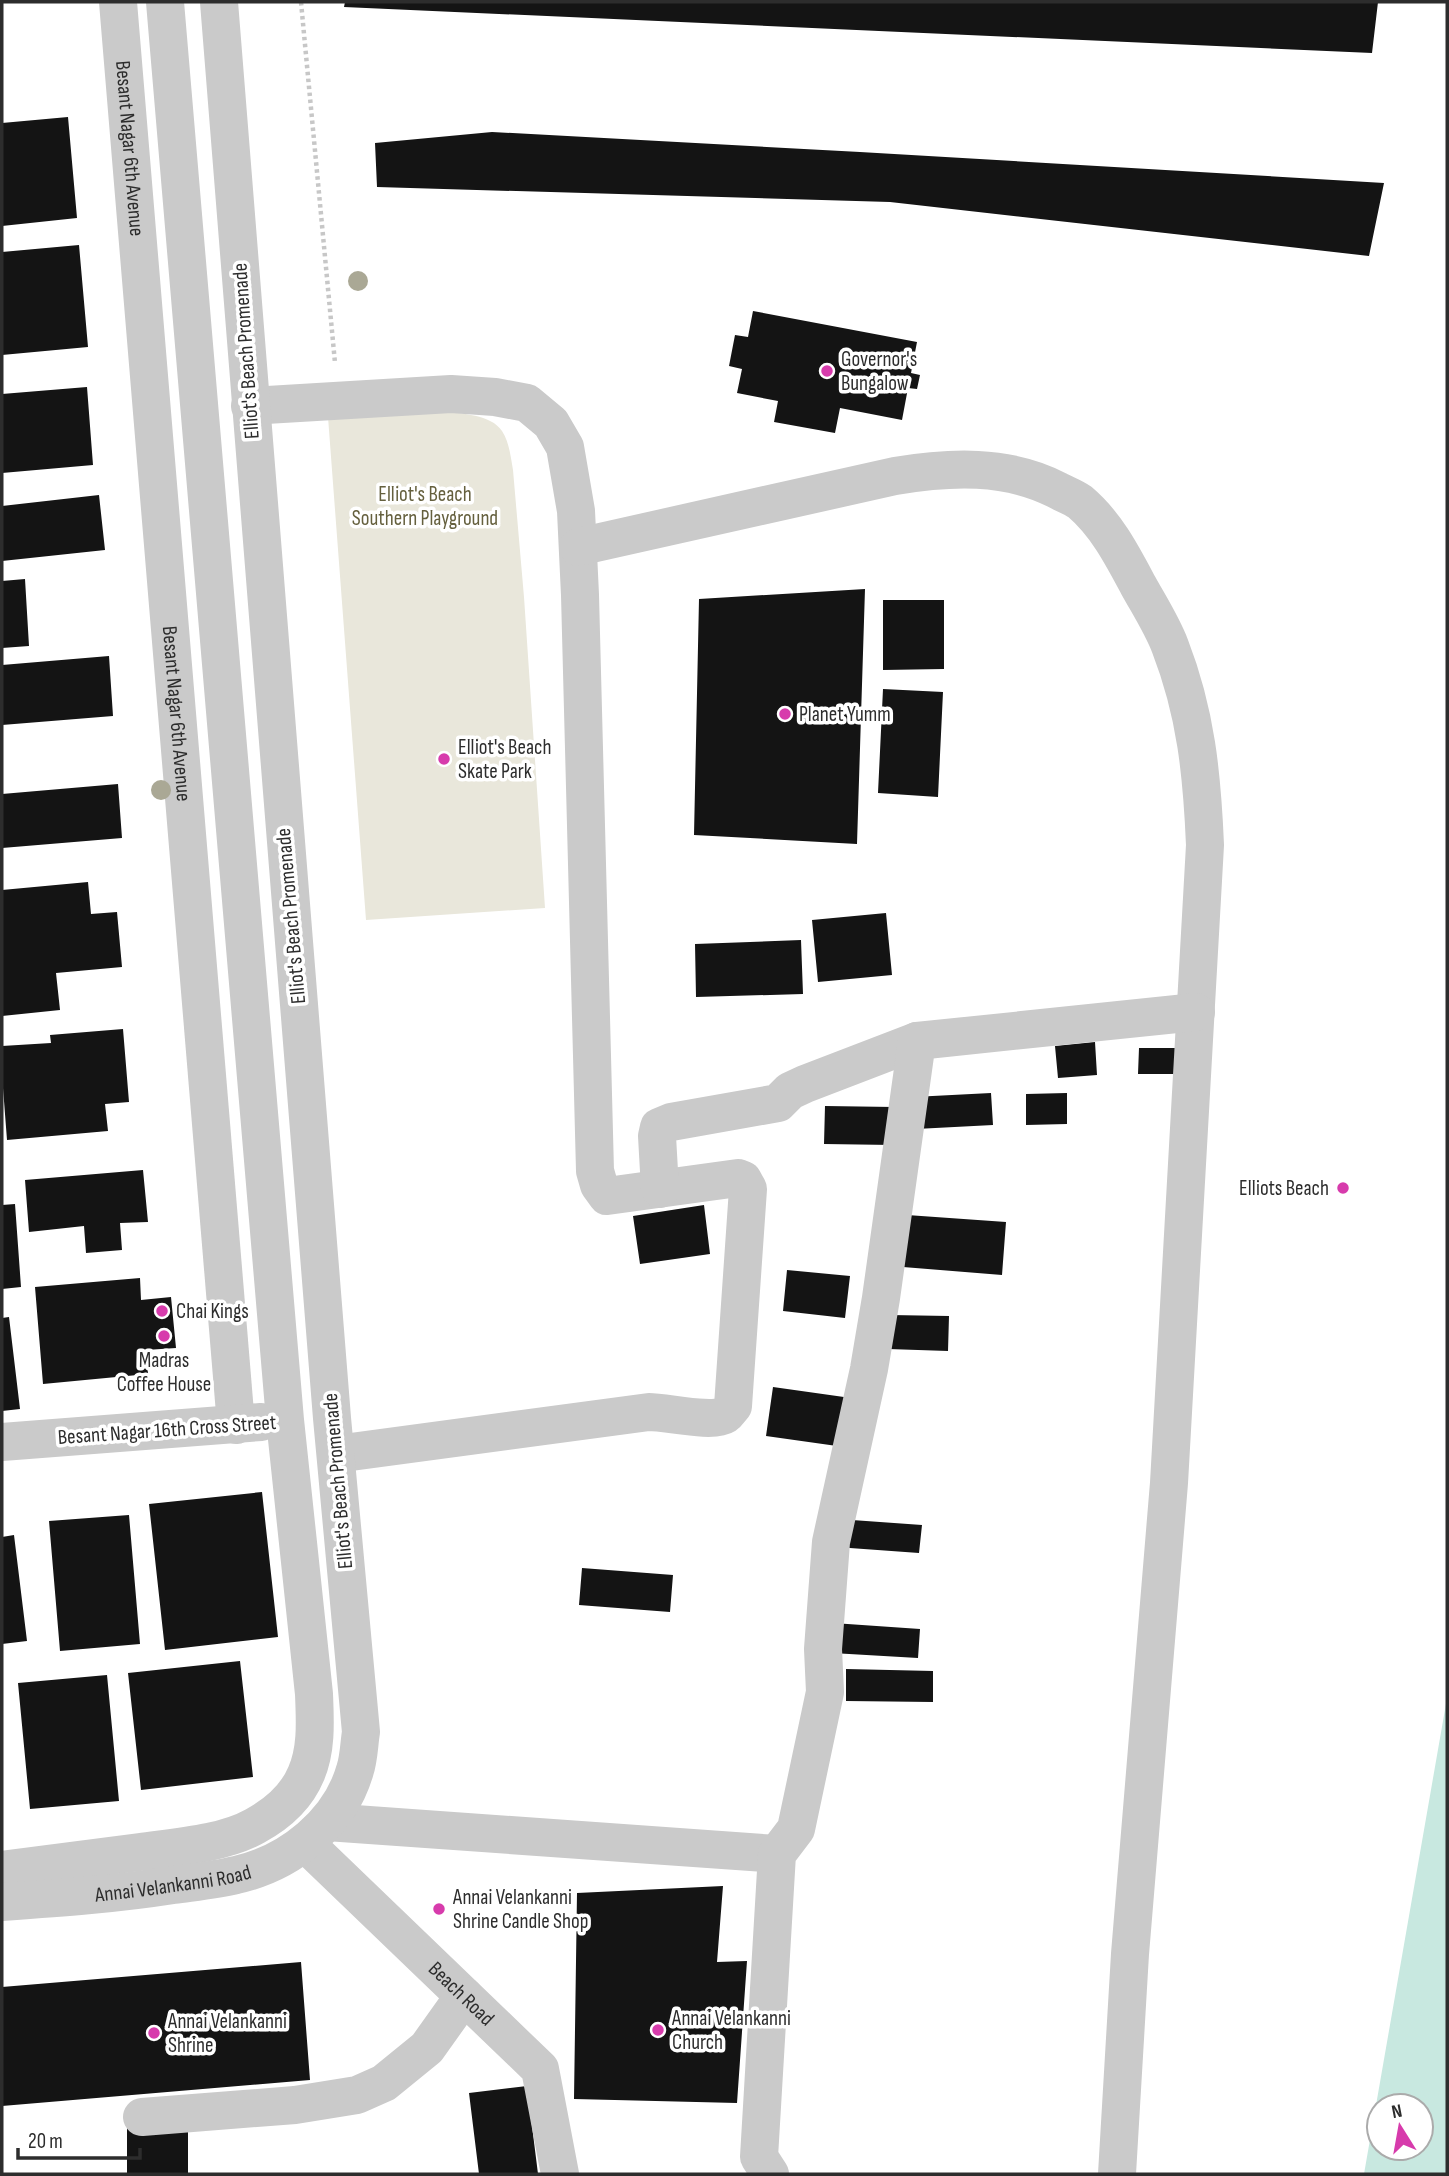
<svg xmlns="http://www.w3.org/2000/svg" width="1449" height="2176" viewBox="0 0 1449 2176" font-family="'Sofia Sans Condensed',sans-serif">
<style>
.green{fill:#e9e7db}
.water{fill:#c8e8e0;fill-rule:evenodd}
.building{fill:#141414}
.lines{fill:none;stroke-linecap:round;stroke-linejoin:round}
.path{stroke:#c7c7c7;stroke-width:4.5;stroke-dasharray:3.5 3.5;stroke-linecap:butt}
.minor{stroke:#cacaca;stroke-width:38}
.tree{fill:#aaa895}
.poi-dot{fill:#d73bac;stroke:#fff;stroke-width:2.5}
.labels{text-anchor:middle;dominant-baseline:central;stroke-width:7;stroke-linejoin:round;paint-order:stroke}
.street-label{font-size:21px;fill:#2d2d2d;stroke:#fff}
.poi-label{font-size:21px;fill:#2d2d2d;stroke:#fff;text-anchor:start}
.park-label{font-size:21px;fill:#65603e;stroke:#fff}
</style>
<rect width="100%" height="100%" fill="#fff"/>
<path class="green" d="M443 411C461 414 491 414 502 431 509 441 511 458 513 470L524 597 545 908 366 920 328 417Z"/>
<path class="water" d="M1447 1698V2174H1364ZM1379 2106H1421V2148H1379Z"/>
<path class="building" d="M345 2H1378L1372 53 344 7Z
M68 117 77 218 2 226V123Z
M492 132 860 152 1384 183 1369 256 890 202 377 187 375 143Z
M79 245 88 347 2 355V252Z
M753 311 917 342 911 373 920 375 917 389 908 388 902 420 840 408 835 433 774 422 778 401 737 393 742 369 729 366 735 335 748 337Z
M87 387 93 465 2 473V394Z
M99 495 105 550 2 561V506Z
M25 579 29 646 2 648V581Z
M865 589 857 844 694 835 699 599Z
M883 600H944V669L883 670Z
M109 656 113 716 2 725V665Z
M883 689 943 692 938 797 878 793Z
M118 784 122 838 2 848V794Z
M88 882 91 914 117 912 122 967 56 973 60 1010 2 1016V890Z
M886 913 892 975 818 982 812 920Z
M801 940 803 994 696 997 695 944Z
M123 1029 129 1102 105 1104 108 1131 7 1140 2 1075V1046L51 1043 50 1035Z
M1095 1042 1097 1075 1058 1078 1055 1046Z
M1139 1048H1176L1175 1074H1138Z
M991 1093 993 1125 916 1129 913 1097Z
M1067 1093V1124L1026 1125V1094Z
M825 1106 894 1107 893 1145 824 1144Z
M143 1170 148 1222 120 1223 122 1250 86 1253 84 1226 29 1232 25 1180Z
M15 1204 21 1287 2 1289V1205Z
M704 1205 710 1254 640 1264 633 1216Z
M907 1215 1006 1222 1002 1275 903 1267Z
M787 1270 850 1276 845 1318 783 1311Z
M140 1278 141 1300 171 1297 176 1348 146 1350 148 1374 43 1384 35 1287Z
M890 1315 949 1316 948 1351 888 1349Z
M9 1317 20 1409 2 1411V1318Z
M773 1387 851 1398 844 1447 766 1436Z
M262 1492 278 1637 165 1650 149 1504Z
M129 1515 140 1644 60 1651 49 1521Z
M838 1519 922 1525 919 1553 836 1547Z
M14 1535 27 1641 2 1644V1537Z
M582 1568 673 1575 670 1612 579 1605Z
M833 1623 920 1629 918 1658 832 1653Z
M240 1661 253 1777 141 1790 128 1673Z
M846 1669 933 1671V1702L846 1701Z
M107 1675 119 1801 30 1809 18 1683Z
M723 1886 717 1962 747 1961 737 2103 574 2099 577 1893Z
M301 1962 310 2080 2 2106V1987Z
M527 2086 538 2174H479L469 2093Z
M127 2124 188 2125V2174H127Z"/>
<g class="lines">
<path class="path" d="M301 2 335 363"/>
<g class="minor">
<path id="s1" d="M118 2 236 1425"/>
<path d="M250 406 451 394 495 397 527 403 551 423 565 447 576 511 580 595 595 1171 599 1185 607 1196 738 1178 743 1180 748 1189 733 1406C730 1409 728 1413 725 1415 713 1423 666 1412 649 1412L336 1454"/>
<path d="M578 547 895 476C949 467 1007 464 1057 490 1064 494 1073 497 1080 502 1106 524 1122 555 1138 585 1149 605 1162 625 1170 646 1196 713 1202 774 1205 845L1169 1483 1130 1954 1117 2174"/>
<path d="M660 1189 657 1136 659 1127 671 1122 778 1103 790 1091 805 1084 917 1041"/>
<path d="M2 1442 261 1422"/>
<path d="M327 1822 777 1854"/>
<path id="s2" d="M305 1843 540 2069 560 2174"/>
<path d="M2 1870C48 1864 94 1858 140 1852 176 1847 223 1844 255 1826 277 1814 296 1798 306 1774 317 1749 315 1720 314 1694L285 1420 165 2"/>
<path id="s3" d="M2 1902C59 1898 116 1894 173 1885 194 1882 216 1880 236 1875 290 1863 340 1823 355 1770 359 1758 359 1744 361 1732L332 1418 219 2"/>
<path d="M142 2117 295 2105 357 2095 384 2083 427 2048 464 1996"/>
<path d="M770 2174 759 2157 777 1854 796 1829 825 1692 823 1649 831 1542 869 1369 881 1298 917 1041 1196 1012"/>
</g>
</g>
<g class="tree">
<circle cx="358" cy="281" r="10"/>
<circle cx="161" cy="790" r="10"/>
</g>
<g class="poi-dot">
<circle cx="827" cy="371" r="7"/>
<circle cx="785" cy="714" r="7"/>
<circle cx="444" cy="759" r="7"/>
<circle cx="1343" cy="1188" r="7"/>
<circle cx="162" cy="1311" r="7"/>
<circle cx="164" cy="1336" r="7"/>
<circle cx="439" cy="1909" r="7"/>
<circle cx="658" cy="2030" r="7"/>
<circle cx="154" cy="2033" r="7"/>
</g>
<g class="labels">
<g class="street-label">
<text stroke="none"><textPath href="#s1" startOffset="147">Besant Nagar 6th Avenue</textPath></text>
<text transform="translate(246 351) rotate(-94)">Elliot's Beach Promenade</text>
<text stroke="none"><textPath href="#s1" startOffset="714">Besant Nagar 6th Avenue</textPath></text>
<text transform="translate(291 916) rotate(-95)">Elliot's Beach Promenade</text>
<text transform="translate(167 1430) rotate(-4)">Besant Nagar 16th Cross Street</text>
<text transform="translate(338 1481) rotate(-95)">Elliot's Beach Promenade</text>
<text stroke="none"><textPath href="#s3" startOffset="172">Annai Velankanni Road</textPath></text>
<text stroke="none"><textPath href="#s2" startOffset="217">Beach Road</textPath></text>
</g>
<g class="poi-label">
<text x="841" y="359">Governor's<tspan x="841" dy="24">Bungalow</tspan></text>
<text x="799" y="714">Planet Yumm</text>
<text x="458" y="747">Elliot's Beach<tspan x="458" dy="24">Skate Park</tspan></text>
<text x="1329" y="1188" text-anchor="end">Elliots Beach</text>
<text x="176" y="1311">Chai Kings</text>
<text x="164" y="1360" text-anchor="middle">Madras<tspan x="164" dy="24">Coffee House</tspan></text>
<text x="453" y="1897">Annai Velankanni<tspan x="453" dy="24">Shrine Candle Shop</tspan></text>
<text x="672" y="2018">Annai Velankanni<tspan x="672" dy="24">Church</tspan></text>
<text x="168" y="2021">Annai Velankanni<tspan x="168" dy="24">Shrine</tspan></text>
</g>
<g class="park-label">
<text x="425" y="494">Elliot's Beach<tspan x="425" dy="24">Southern Playground</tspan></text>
</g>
</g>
<rect width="1449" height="2176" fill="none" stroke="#2d2d2d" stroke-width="7"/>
<g transform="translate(1400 2127) rotate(349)"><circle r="33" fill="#ffffff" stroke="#ababab" stroke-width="2"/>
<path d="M0-5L12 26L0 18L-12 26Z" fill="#d73bac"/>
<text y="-10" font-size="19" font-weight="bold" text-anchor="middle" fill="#2d2d2d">N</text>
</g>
<path d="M18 2148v10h122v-10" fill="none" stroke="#2d2d2d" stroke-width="3.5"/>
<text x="28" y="2148" font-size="21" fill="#2d2d2d" stroke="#ffffff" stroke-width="5" paint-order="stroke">20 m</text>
</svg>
